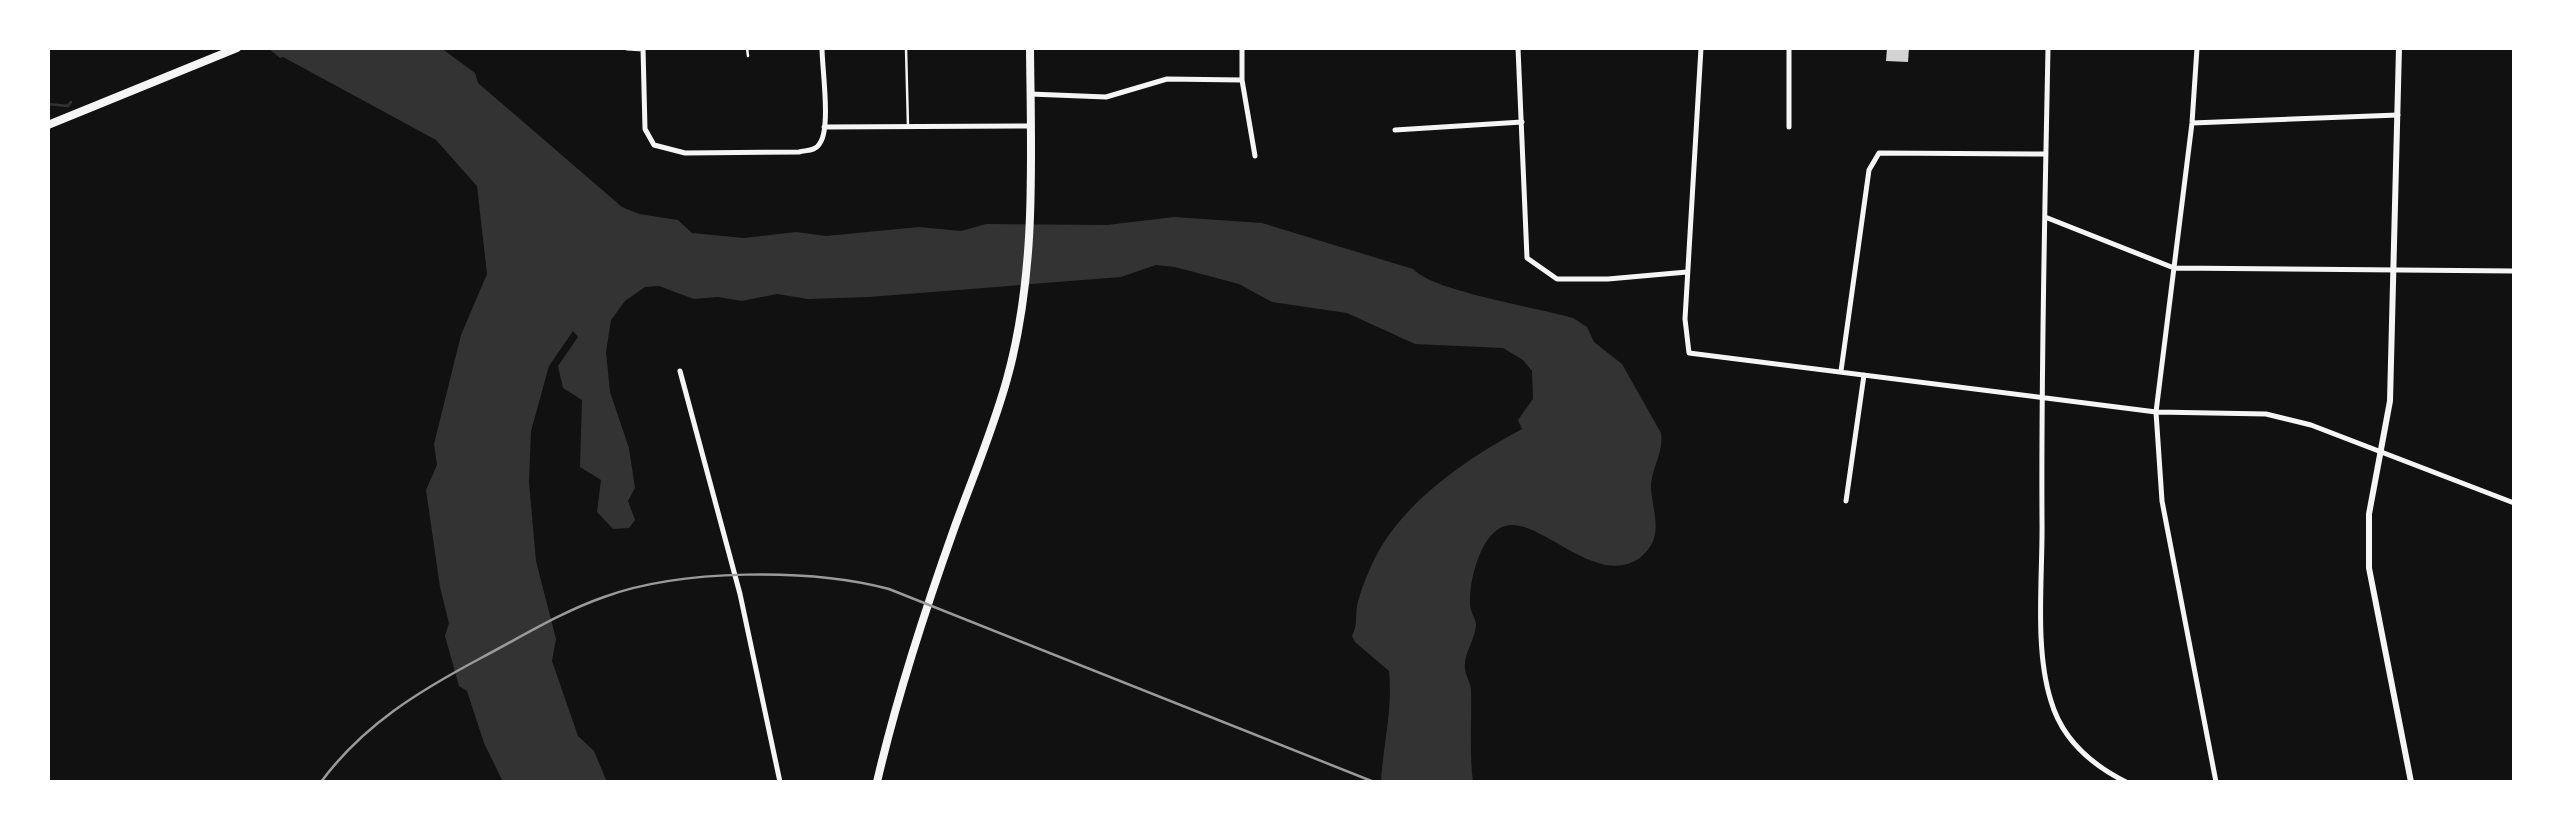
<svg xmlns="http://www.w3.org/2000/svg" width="2562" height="830" viewBox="0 0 2562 830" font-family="'Golos Text',sans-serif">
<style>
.water{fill:#333}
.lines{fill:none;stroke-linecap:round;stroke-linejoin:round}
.stream{stroke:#333;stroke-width:2.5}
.building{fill:#d3d3d3}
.service{stroke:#f5f5f5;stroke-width:2.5}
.minor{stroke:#f5f5f5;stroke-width:5}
.tertiary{stroke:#f5f5f5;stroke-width:6}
.secondary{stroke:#f5f5f5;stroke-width:8}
.primary{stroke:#f5f5f5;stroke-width:8}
.rail{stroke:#9a9a9a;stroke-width:2.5}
</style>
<rect width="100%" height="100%" fill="#111"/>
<path class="water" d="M268 48H441L475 73 478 83 622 207 639 214 678 220 692 233 744 238 796 232 826 236 919 227 961 231 986 224 1107 225 1174 217 1262 223 1413 269C1432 291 1539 308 1573 318L1587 327 1594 342 1622 364 1661 433C1664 452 1652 467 1651 485 1651 503 1659 521 1654 538 1652 546 1646 552 1641 557 1595 592 1534 508 1500 528 1479 540 1469 582 1470 604 1470 611 1476 619 1476 625 1475 640 1463 655 1465 669 1466 677 1471 683 1471 691 1472 722 1469 751 1473 782H1381C1383 745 1393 709 1389 671L1355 642 1352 636C1358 624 1355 617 1357 606 1360 592 1367 575 1373 562 1401 503 1466 459 1522 429L1518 420 1533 399 1532 371 1523 360 1503 348 1415 344 1347 313 1272 302 1239 284 1175 267 1156 265 1121 277 869 297 808 299 777 294 742 301 718 297 694 299 659 286 645 287 625 301 611 320 606 352 610 392 629 448 635 488 628 501 635 520 629 528 613 529 597 512 601 480 580 467 582 400 563 388 558 366 578 337 573 331 549 366 531 431 529 482 536 561 556 639 552 661 578 736 594 751 607 782H503L484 743 467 691 459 686 445 636 449 623 440 587 426 490 437 465 434 444 461 335 487 274 477 186 436 140 283 57 280 58Z"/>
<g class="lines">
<path class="stream" d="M48 104 68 106 71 102"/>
</g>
<path class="building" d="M1887 48H1909L1908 62 1886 61Z"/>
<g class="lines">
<path class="service" d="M747 48 748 56
M906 48 908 126"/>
<path class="minor" d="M627 48 643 49
M643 48 645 129 654 145 685 153 799 152C807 150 816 151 820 143 831 127 822 68 822 48
M1242 48V80L1255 156
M1518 48 1527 258 1557 279H1608L1687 272
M1701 48 1685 319 1689 353 2156 412 2266 414 2311 425 2514 503
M2048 48C2045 205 2041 362 2042 519 2043 575 2034 648 2051 701 2062 739 2092 765 2126 782
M2197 48 2192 123 2156 412 2162 501 2216 782
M1030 94 1106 97 1167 79 1242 80
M2192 123 2398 115
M824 127 1031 126
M1789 127V48
M1395 130 1522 122
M2045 217 2174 268 2514 271
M680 371 740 594 780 782
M1841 371 1869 170 1879 153 2046 154
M1846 501 1864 375"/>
<path class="tertiary" d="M2399 48 2390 401 2369 514V568L2411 782"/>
<path class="secondary" d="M877 782C897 696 924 613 954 529 972 479 993 430 1007 379 1037 271 1031 158 1030 48"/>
<path class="primary" d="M48 125 237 48"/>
<path class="rail" d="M321 782C363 725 419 691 481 658 521 637 561 612 604 597 680 569 811 568 889 589L1374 782"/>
</g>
<rect width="2562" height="830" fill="none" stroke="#ffffff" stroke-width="100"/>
</svg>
